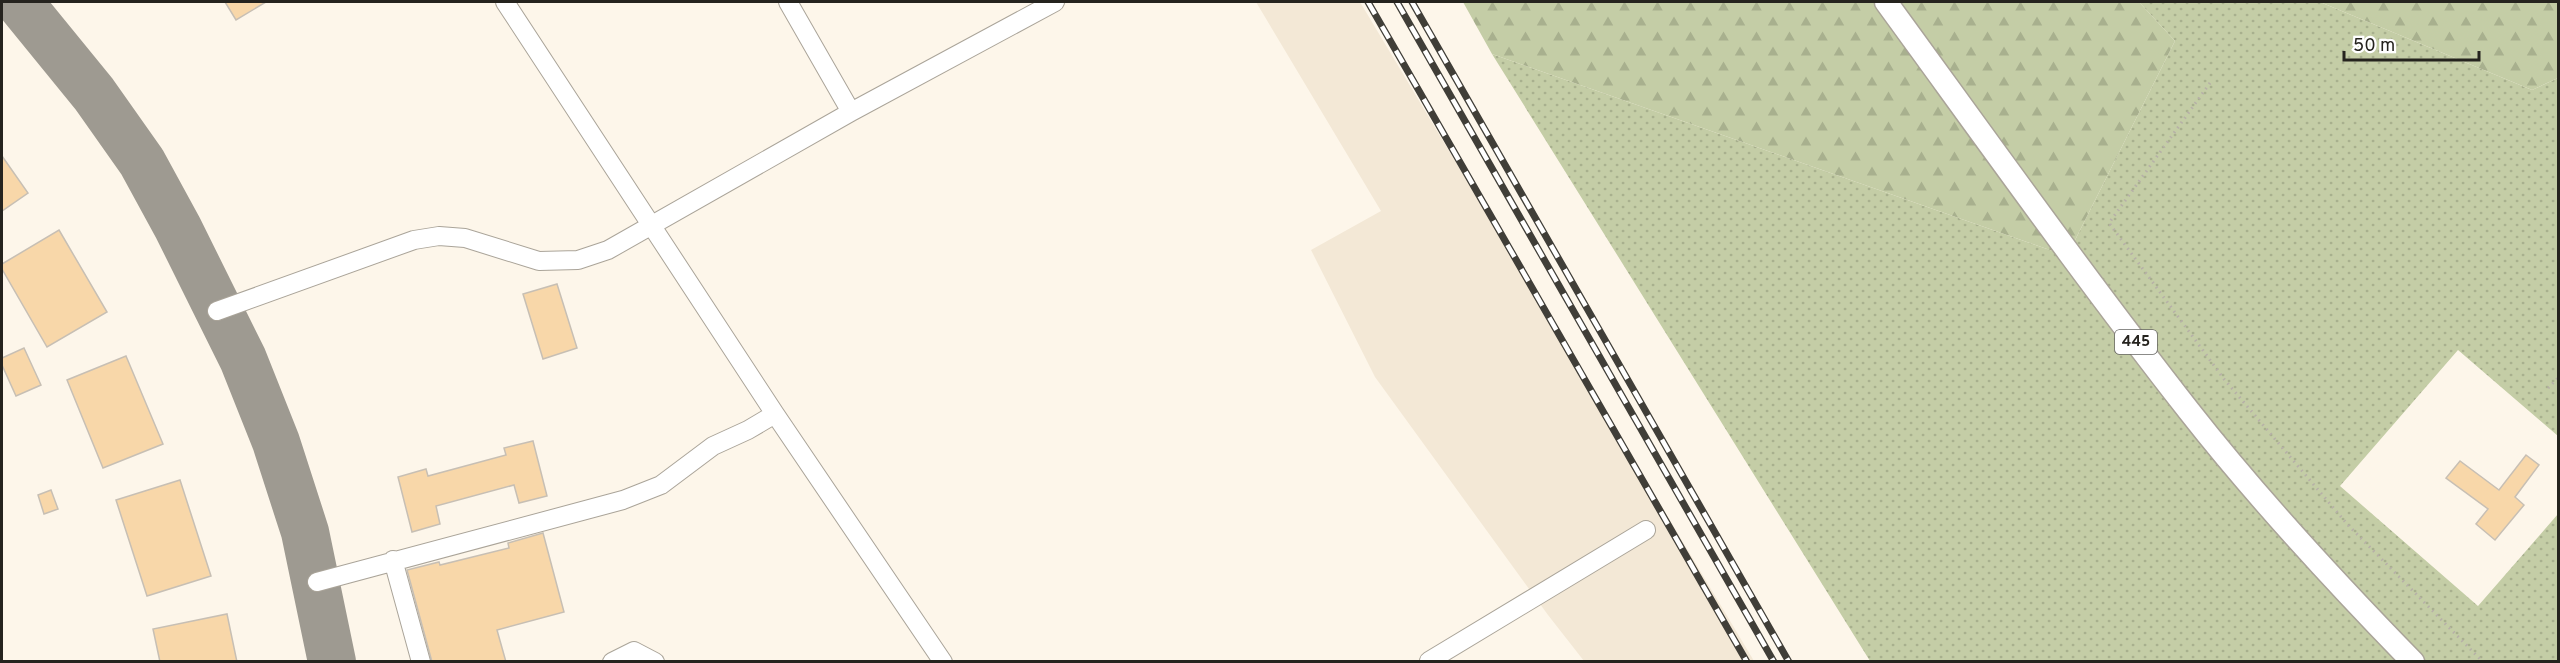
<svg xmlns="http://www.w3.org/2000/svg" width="2560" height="663" viewBox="0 0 2560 663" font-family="Overpass,sans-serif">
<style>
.built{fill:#f3e8d6}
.grass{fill:url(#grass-dots)}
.forest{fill:url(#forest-firs)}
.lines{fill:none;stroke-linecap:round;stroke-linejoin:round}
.taxiway{stroke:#9e9a91;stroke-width:48}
.building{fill:#f8d7a9;stroke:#c7bfb4;stroke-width:1.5}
.minor-casing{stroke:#aaa499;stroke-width:20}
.major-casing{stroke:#aaa499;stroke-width:25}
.path{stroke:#b6b0a7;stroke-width:3;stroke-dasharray:1.5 4.5;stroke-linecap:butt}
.minor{stroke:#fff;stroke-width:18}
.major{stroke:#fff;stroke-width:22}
.rail-casing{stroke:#403e38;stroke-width:7}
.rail{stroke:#fff;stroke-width:4.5;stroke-dasharray:14;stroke-linecap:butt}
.labels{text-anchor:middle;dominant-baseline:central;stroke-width:5;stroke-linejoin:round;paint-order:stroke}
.shield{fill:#fff;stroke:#666562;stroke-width:1.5}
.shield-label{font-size:15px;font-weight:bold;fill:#25231e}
</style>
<defs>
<pattern id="grass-dots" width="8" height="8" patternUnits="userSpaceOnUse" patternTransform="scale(1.5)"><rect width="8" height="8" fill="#c4cda6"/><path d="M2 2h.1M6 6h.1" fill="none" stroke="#a8b08e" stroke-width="1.8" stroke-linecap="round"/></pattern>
<pattern id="forest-firs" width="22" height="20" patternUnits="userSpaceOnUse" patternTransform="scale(1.5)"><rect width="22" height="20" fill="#c4cda6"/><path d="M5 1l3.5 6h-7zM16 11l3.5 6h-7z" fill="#a8b08e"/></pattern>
</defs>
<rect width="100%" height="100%" fill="#fdf6ea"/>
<path class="built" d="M1256 2H1360L1754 661H1584L1548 615 1375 377 1311 250 1381 211Z"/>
<path class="grass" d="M2139 2H2320L2532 90 2558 78V436L2458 350 2340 486 2478 606 2558 514V661H1870L1492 54 2067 256 2175 41Z"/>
<path class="forest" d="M1463 2H2139L2175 41 2067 256 1492 54Z
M2320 2H2558V78L2532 90Z"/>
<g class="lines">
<path class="taxiway" d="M19 2 94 94 142 162 178 228 243 359 276 442 305 532 332 662"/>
</g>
<path class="building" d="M225 2H266L236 20Z
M2 156 28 193 2 211Z
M59 230 107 312 47 347 2 269V264Z
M557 284 577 348 543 359 523 294Z
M24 348 41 385 16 396 2 365V358Z
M126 356 163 444 103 468 67 380Z
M533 441 547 496 519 503 514 485 436 506 440 524 412 532 398 477 426 469 428 476 506 455 504 448Z
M2526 455 2539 465 2515 497 2524 505 2495 540 2476 524 2488 509 2446 478 2460 461 2499 490Z
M180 480 211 576 147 596 116 500Z
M51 490 58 509 44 514 38 495Z
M543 533 564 612 497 630 506 662H432L407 570 439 562 440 565 509 548 508 543Z
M227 614 237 662H160L153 629Z"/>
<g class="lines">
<g class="minor-casing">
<path id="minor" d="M505 2 775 414 943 662
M788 2 851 112
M217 311 414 240 439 236 465 238 539 261 578 260 608 250 851 112 1055 2
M393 560 421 662
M317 582 623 500 661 485 713 446 748 430 775 414
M1429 661 1646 530
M612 662 634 651 655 662"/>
</g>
<g class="major-casing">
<path id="major" d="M1886 2C1986 139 2084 277 2189 411 2258 499 2335 582 2413 662"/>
</g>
<path class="path" d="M2210 83 2109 223 2224 379 2348 525 2483 662
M2548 388 2558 378"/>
<use href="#minor" class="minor"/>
<use href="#major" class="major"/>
<g class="rail-casing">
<path id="rail" d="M1368 2 1747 662
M1397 2 1774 662
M1412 2 1789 662"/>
</g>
<use href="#rail" class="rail"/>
</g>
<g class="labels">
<rect class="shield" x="2115" y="330" width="42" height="24" rx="4.5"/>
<g class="shield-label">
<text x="2136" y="342">445</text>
</g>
</g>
<rect width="2560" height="663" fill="none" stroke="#25231e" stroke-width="6"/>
<path d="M2344 51v9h135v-9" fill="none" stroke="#25231e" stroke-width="3"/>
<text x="2353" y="51" font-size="18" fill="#25231e" stroke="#ffffff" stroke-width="4.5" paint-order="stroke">50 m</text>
</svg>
